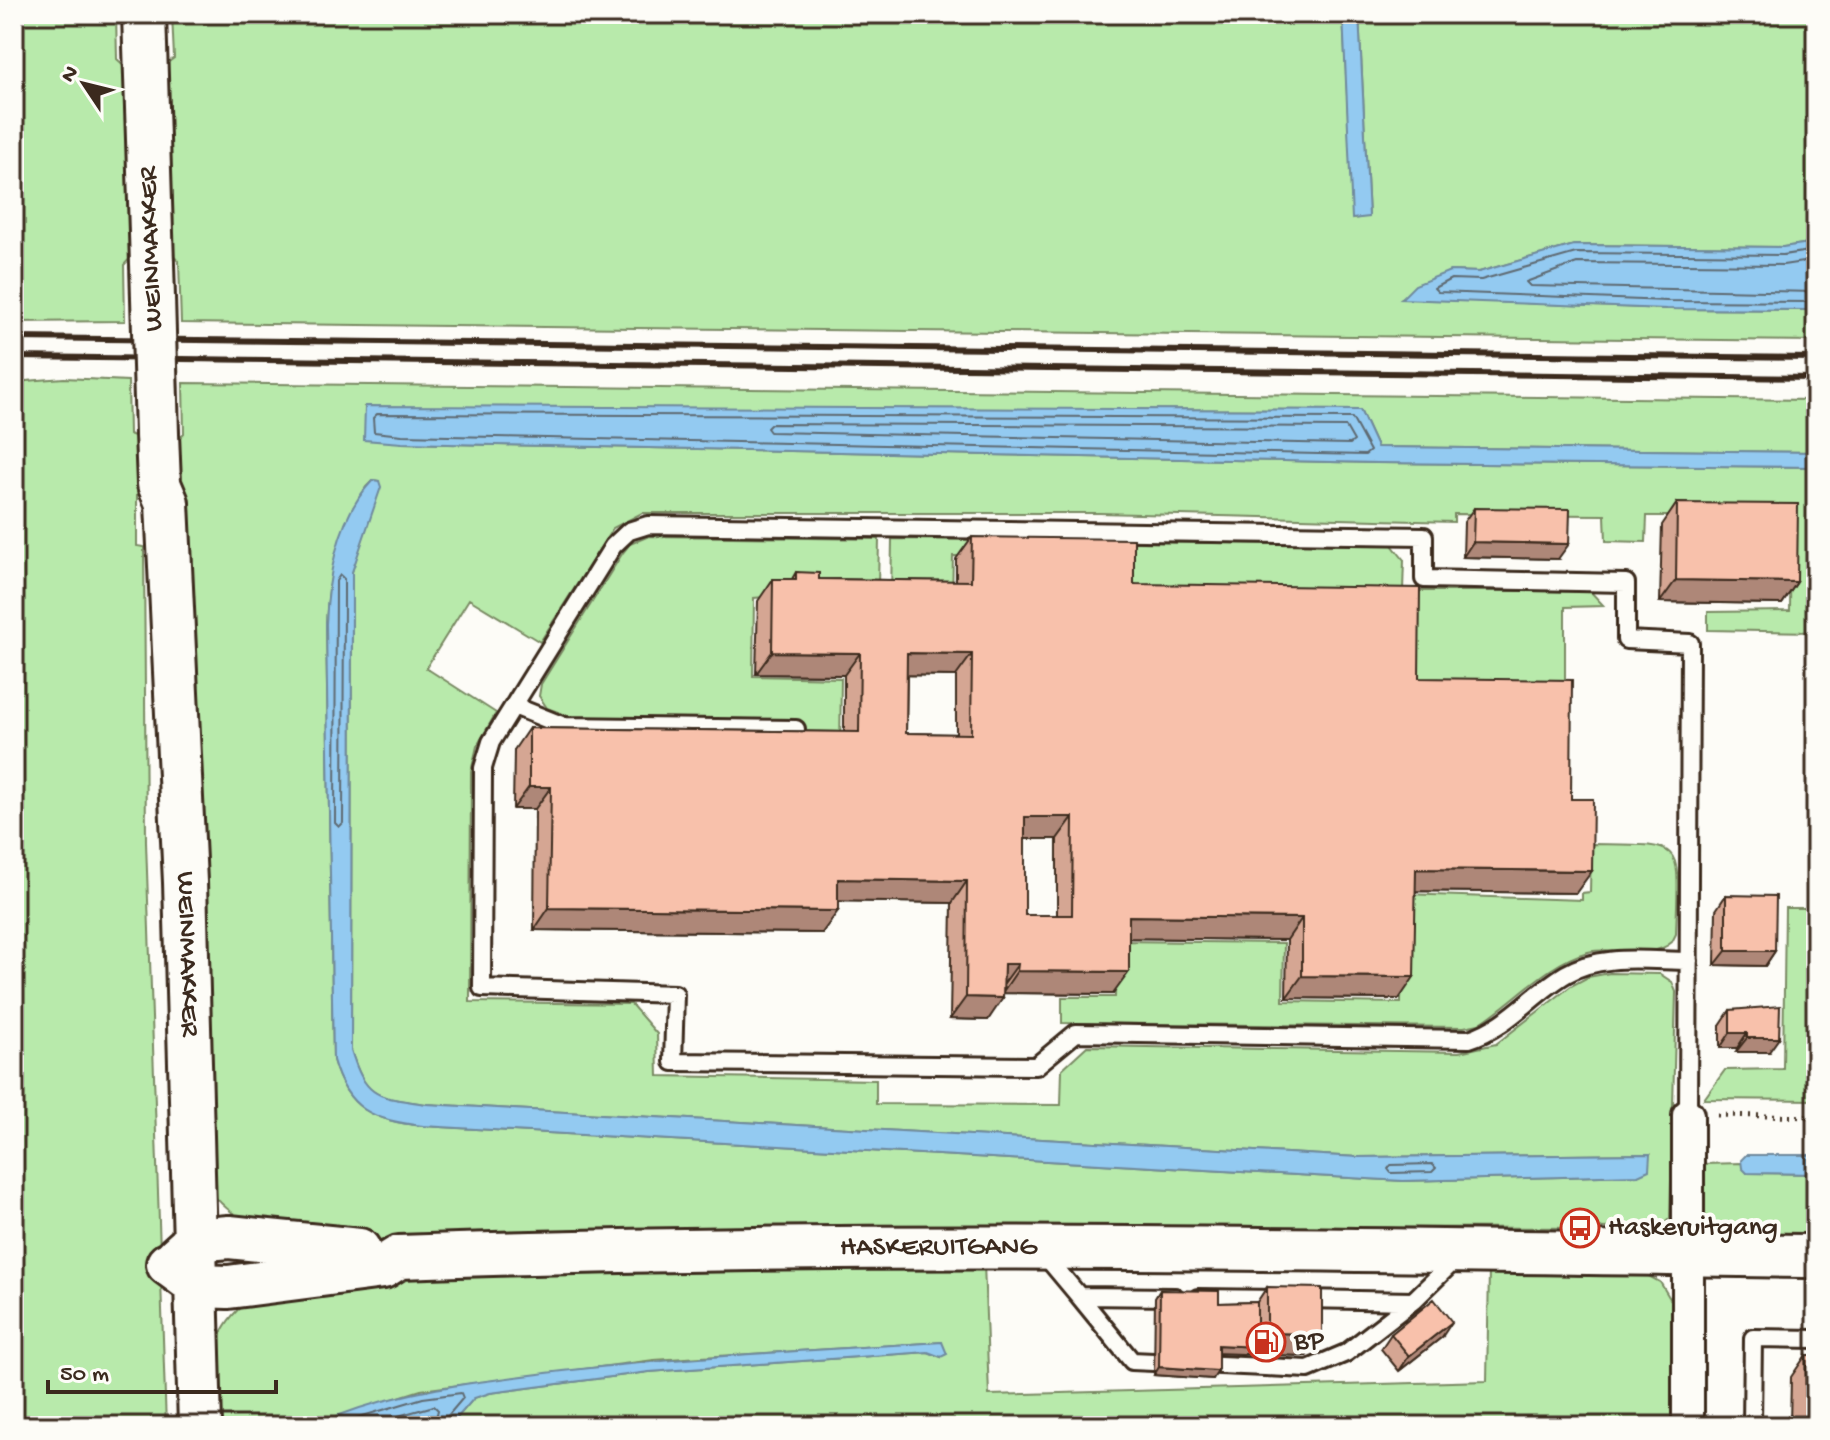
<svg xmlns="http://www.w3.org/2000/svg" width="1830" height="1440" viewBox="0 0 1830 1440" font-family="'Gochi Hand',sans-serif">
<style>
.green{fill:#b8eaab;stroke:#7a8a64;stroke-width:2;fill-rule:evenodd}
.water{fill:#93caf1;stroke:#708a9d;stroke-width:2}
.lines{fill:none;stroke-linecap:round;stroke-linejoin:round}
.shore{stroke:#5e6a72;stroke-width:2}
.lane-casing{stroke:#3b2a1e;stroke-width:22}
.street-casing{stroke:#3b2a1e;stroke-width:36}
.secondary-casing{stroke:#3b2a1e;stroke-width:48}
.path{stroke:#3b2a1e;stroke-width:5;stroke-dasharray:2 6;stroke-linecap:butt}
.lane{stroke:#fdfcf7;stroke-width:16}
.street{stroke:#fdfcf7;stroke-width:30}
.secondary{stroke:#fdfcf7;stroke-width:42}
.rail{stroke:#3b2a1e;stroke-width:6}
.secondary-bridge-casing{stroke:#3b2a1e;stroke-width:48;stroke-linecap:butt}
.secondary-bridge{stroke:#fdfcf7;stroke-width:42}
.wall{fill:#d5a693;stroke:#3b2a1e;stroke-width:2;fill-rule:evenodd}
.shaded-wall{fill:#ae8778;stroke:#3b2a1e;stroke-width:2}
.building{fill:#f8c1ab;stroke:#3b2a1e;stroke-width:2;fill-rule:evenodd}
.labels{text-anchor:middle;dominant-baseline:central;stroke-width:8;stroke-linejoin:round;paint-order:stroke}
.street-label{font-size:28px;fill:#3b2a1e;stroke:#fdfcf7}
.poi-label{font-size:28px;fill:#3b2a1e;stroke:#fdfcf7;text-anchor:start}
</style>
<rect width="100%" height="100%" fill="#fdfcf7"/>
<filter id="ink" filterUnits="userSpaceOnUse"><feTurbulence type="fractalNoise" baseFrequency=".0125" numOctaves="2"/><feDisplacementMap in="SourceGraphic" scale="16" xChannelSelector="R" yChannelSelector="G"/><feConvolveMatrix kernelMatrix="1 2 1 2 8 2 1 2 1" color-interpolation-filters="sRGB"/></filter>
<g filter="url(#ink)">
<path class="green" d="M14 14H116L117 59 127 68 134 254 124 265 125 321 14 322Z
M172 14H1343L1353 219 1369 216 1359 14H1816V242L1783 247 1574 245 1479 272 1450 271 1402 298 1667 309 1816 310V341L181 323 179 262 169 251 162 67 174 58Z
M64 378 128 381 129 434 137 437V546L144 547 146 842 166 1426H14V382Z
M183 383 1816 400V452L1377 447 1360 410 365 407 402 443 1377 463 1816 467V632L1708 630V612L1790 611 1791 516H1647L1646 542 1606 541 1605 515 1454 514V522L1099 513H642L613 528 540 642 469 599 426 668 496 713 477 746 471 772 470 1002 631 1004 657 1034 658 1076 876 1080V1104L1061 1105 1062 1069 1087 1046 1459 1052 1496 1044 1571 986 1588 977 1610 973 1660 974 1672 982 1676 992 1670 1218 1660 1228 950 1227 405 1240C343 1238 250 1248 211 1191L174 443 184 433ZM373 480 379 481 352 572 351 1050C366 1100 378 1097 426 1104L1358 1157 1650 1154 1638 1175 1403 1181 423 1126C373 1120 347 1110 333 1060L326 624C329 565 339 538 366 487Z
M649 536 879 539 878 586 754 598 753 676 841 678 840 751 801 750 800 721 574 718 547 708 539 696 541 684 622 554 630 544Z
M892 539 1392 545 1404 560 1403 591H1590L1604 606 1565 607V688L1406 697 1121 603V558L953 556 952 600 891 599Z
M1591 844C1687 845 1679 839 1676 934L1672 942C1651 961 1614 945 1588 952 1547 963 1514 1002 1479 1024L1464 1027 1062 1023V997H1115L1116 941 1284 943 1283 1001 1401 1003 1403 894 1582 900V893L1590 892Z
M1785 908H1816V1100L1704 1099 1725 1070 1783 1069Z
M1742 1163 1747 1173 1816 1174V1238H1763V1231C1700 1231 1701 1226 1702 1164Z
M984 1263 989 1395 1487 1381 1489 1270 1639 1271 1660 1282 1675 1307V1426H450L474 1398 490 1393 649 1372 928 1352 941 1357 942 1342 654 1360 421 1390 338 1416 336 1426H210C212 1378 204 1339 243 1305L379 1274Z"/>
<path class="water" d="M1343 14H1359L1369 217 1352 219Z
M1816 242V310L1667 309 1401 299 1415 285 1450 271 1479 272 1574 245 1783 247Z
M365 406 1360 410 1377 447 1816 452V467L1377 463 402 443 364 440Z
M373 480 379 481 381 487 352 572 351 1050C366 1100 379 1097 426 1104L1358 1157 1650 1154 1649 1170 1638 1175 1403 1181 423 1126C373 1120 347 1110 333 1060L326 624C328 575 337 517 373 480Z
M1746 1155H1816V1174L1747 1173 1742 1168 1741 1160Z
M942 1342 947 1354 941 1357 928 1352 649 1372 490 1393 474 1398 450 1426H336L337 1416C405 1390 474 1382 546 1373 678 1357 810 1350 942 1342Z"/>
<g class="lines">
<path class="shore" d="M1816 250 1783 255 1576 253 1481 280 1451 279 1434 288 1438 292 1667 301 1816 302
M1816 260 1783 265 1577 263 1526 282 1530 286 1816 292
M377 414 1352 418 1370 451 1365 455 402 435 374 432 373 418Z
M771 424 1346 427 1354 441 1350 444 770 432 767 428Z
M340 575 344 579V596L343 823 339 827 335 823 336 581Z
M1432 1164 1436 1168 1432 1172 1391 1173 1388 1169 1391 1165Z
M344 1426 346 1421 423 1398 461 1393 463 1398 446 1418 444 1426
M362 1426 434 1406 438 1410 434 1426"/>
<g class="lane-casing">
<path id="lane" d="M514 706 564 726 796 729
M1688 1115 1690 643 1626 640V583L1424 579V536L648 525 629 531 613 546 491 742 483 768 482 988 675 994 673 1062 1036 1066 1076 1033 1469 1039C1508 1027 1532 994 1566 974 1601 953 1650 961 1689 961
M1043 1253 1079 1296 1175 1297
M1079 1296 1132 1361 1175 1363
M1198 1298 1279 1299
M1302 1299 1413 1301 1458 1257
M1198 1364 1308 1369 1346 1353 1413 1301
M1752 1426 1753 1338 1816 1339"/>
</g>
<g class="street-casing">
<path id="street" d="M1688 1426V1115"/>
</g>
<g class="secondary-casing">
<g id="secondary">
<path d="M144 14 152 264"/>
<path id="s1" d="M157 434 159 484 167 503 185 882 200 1426"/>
<path d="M177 1257 196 1240 229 1237 359 1250"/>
<path id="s2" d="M168 1264 198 1286 228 1287 383 1267 399 1257C871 1240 1344 1250 1816 1256"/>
</g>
</g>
<path class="path" d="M1717 1115 1816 1117"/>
<use href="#lane" class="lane"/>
<use href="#street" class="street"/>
<use href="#secondary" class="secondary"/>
<path class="rail" d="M14 338 1816 358
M14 357 1816 378"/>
<g class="secondary-bridge-casing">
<path id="secondary-bridge" d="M152 264 157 434"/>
</g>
<use href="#secondary-bridge" class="secondary-bridge"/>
</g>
<path class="wall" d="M1677 503 1797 582 1782 604 1660 602 1662 525Z
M1474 508 1558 559 1463 557 1464 522Z
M972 537 1134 584 1419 678 1571 799 1576 893 1416 891 1399 999 1286 998 1287 940 1129 938 1113 994 1003 993 988 1020 950 1019 952 903 838 901 822 933 534 930 535 809H513L514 750 529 728 844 732V675L756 674 758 601 773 579H792L796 572 819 579 956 581V559ZM907 675 956 676V734L906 733ZM1025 839H1057V915H1025Z
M1726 895 1775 951 1765 966 1715 965 1716 910Z
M1730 1010 1769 1052H1736L1737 1048H1720V1025Z
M1267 1287 1306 1356 1218 1353 1213 1379 1154 1375 1155 1298 1160 1290 1219 1303 1257 1302Z
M1391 1334 1442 1337 1399 1371 1381 1349Z
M1806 1355 1816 1426H1790L1791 1377Z"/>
<path class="shaded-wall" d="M1473 542 1569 544 1558 559 1463 557Z
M1676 580 1797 582 1782 604 1660 602Z
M772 652 860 653 844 675 756 674Z
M907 653 972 654 956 676 892 675Z
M529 787H551L535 809H513Z
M1025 817H1073L1057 839H1009Z
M1416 869 1592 871 1576 893 1401 891Z
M838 879 967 881 952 903 823 901Z
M549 908 838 911 822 933 534 930Z
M1129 916 1302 918 1287 940 1114 938Z
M1726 951H1775L1765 966 1715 965Z
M1004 964H1018L1002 986Z
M1017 971 1129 972 1113 994 1002 993Z
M1302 976 1414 977 1399 999 1286 998Z
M966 997 1003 998 988 1020 950 1019Z
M1730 1033H1747L1737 1048H1720Z
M1747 1038H1779L1769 1052H1736Z
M1452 1322 1442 1337 1399 1371 1409 1356Z
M1267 1333 1322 1334 1306 1356 1213 1353 1218 1345 1257 1347Z
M1159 1367 1218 1371 1213 1379 1154 1375Z"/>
<path class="building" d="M1677 503 1798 504 1797 582 1676 580Z
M1474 508 1570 509 1569 544 1473 542Z
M972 537 1134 539V584L1420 588 1419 678 1572 680 1571 799H1593L1592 871 1416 869 1414 977 1302 976V918L1129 916V972L1017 971 1018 964H1004L1003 998 966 997 967 881 838 879V911L549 908 551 787H529V728L859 732 860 653 772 652 773 579H796V572L819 573V579L971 581ZM907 653 972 654 971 734 906 733ZM1025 817H1073L1072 915H1025Z
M1726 895 1776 896 1775 951H1726Z
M1780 1006 1779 1038H1747V1033H1730V1010Z
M1267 1287 1322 1288V1334L1267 1333Z
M1160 1290 1219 1291V1303L1257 1302V1347L1218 1345V1371L1159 1367Z
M1434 1299 1452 1322 1409 1356 1391 1334Z
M1806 1355H1816V1426H1806Z"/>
</g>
<defs>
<g id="bus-ring" transform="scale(2)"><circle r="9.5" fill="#fdfcf7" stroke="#c8321e" stroke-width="1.5"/><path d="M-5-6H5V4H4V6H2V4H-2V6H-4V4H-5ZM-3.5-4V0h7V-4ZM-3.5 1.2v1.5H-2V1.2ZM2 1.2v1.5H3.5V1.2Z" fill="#c8321e"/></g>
<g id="fuel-ring" transform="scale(2)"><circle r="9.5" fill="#fdfcf7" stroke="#c8321e" stroke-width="1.5"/><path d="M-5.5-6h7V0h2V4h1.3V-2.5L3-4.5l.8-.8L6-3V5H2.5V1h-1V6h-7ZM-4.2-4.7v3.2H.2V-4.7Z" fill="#c8321e"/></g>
</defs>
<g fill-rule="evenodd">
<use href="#bus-ring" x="1580" y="1228"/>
<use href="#fuel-ring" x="1266" y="1342"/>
</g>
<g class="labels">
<g class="street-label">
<text transform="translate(152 249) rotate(-92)">WEINMAKKER</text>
<text stroke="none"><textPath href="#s1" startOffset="522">WEINMAKKER</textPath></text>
<text stroke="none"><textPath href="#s2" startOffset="782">HASKERUITGANG</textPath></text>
</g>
<g class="poi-label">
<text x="1608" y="1228">Haskeruitgang</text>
<text x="1294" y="1342">BP</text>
</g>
</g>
<rect width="1830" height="1440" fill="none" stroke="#fdfcf7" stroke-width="48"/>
<rect x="24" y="24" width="1782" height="1392" fill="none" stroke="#3b2a1e" stroke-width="3" filter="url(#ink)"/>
<g transform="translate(84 84) rotate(305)" stroke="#fdfcf7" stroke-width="6" paint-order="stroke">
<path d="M0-6L14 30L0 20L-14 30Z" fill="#3b2a1e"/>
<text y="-12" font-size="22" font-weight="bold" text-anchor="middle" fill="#3b2a1e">N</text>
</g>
<path d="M48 1380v12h228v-12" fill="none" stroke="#3b2a1e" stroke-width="4"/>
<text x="60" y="1380" font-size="24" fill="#3b2a1e" stroke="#fdfcf7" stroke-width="6" paint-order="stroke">50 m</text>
</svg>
